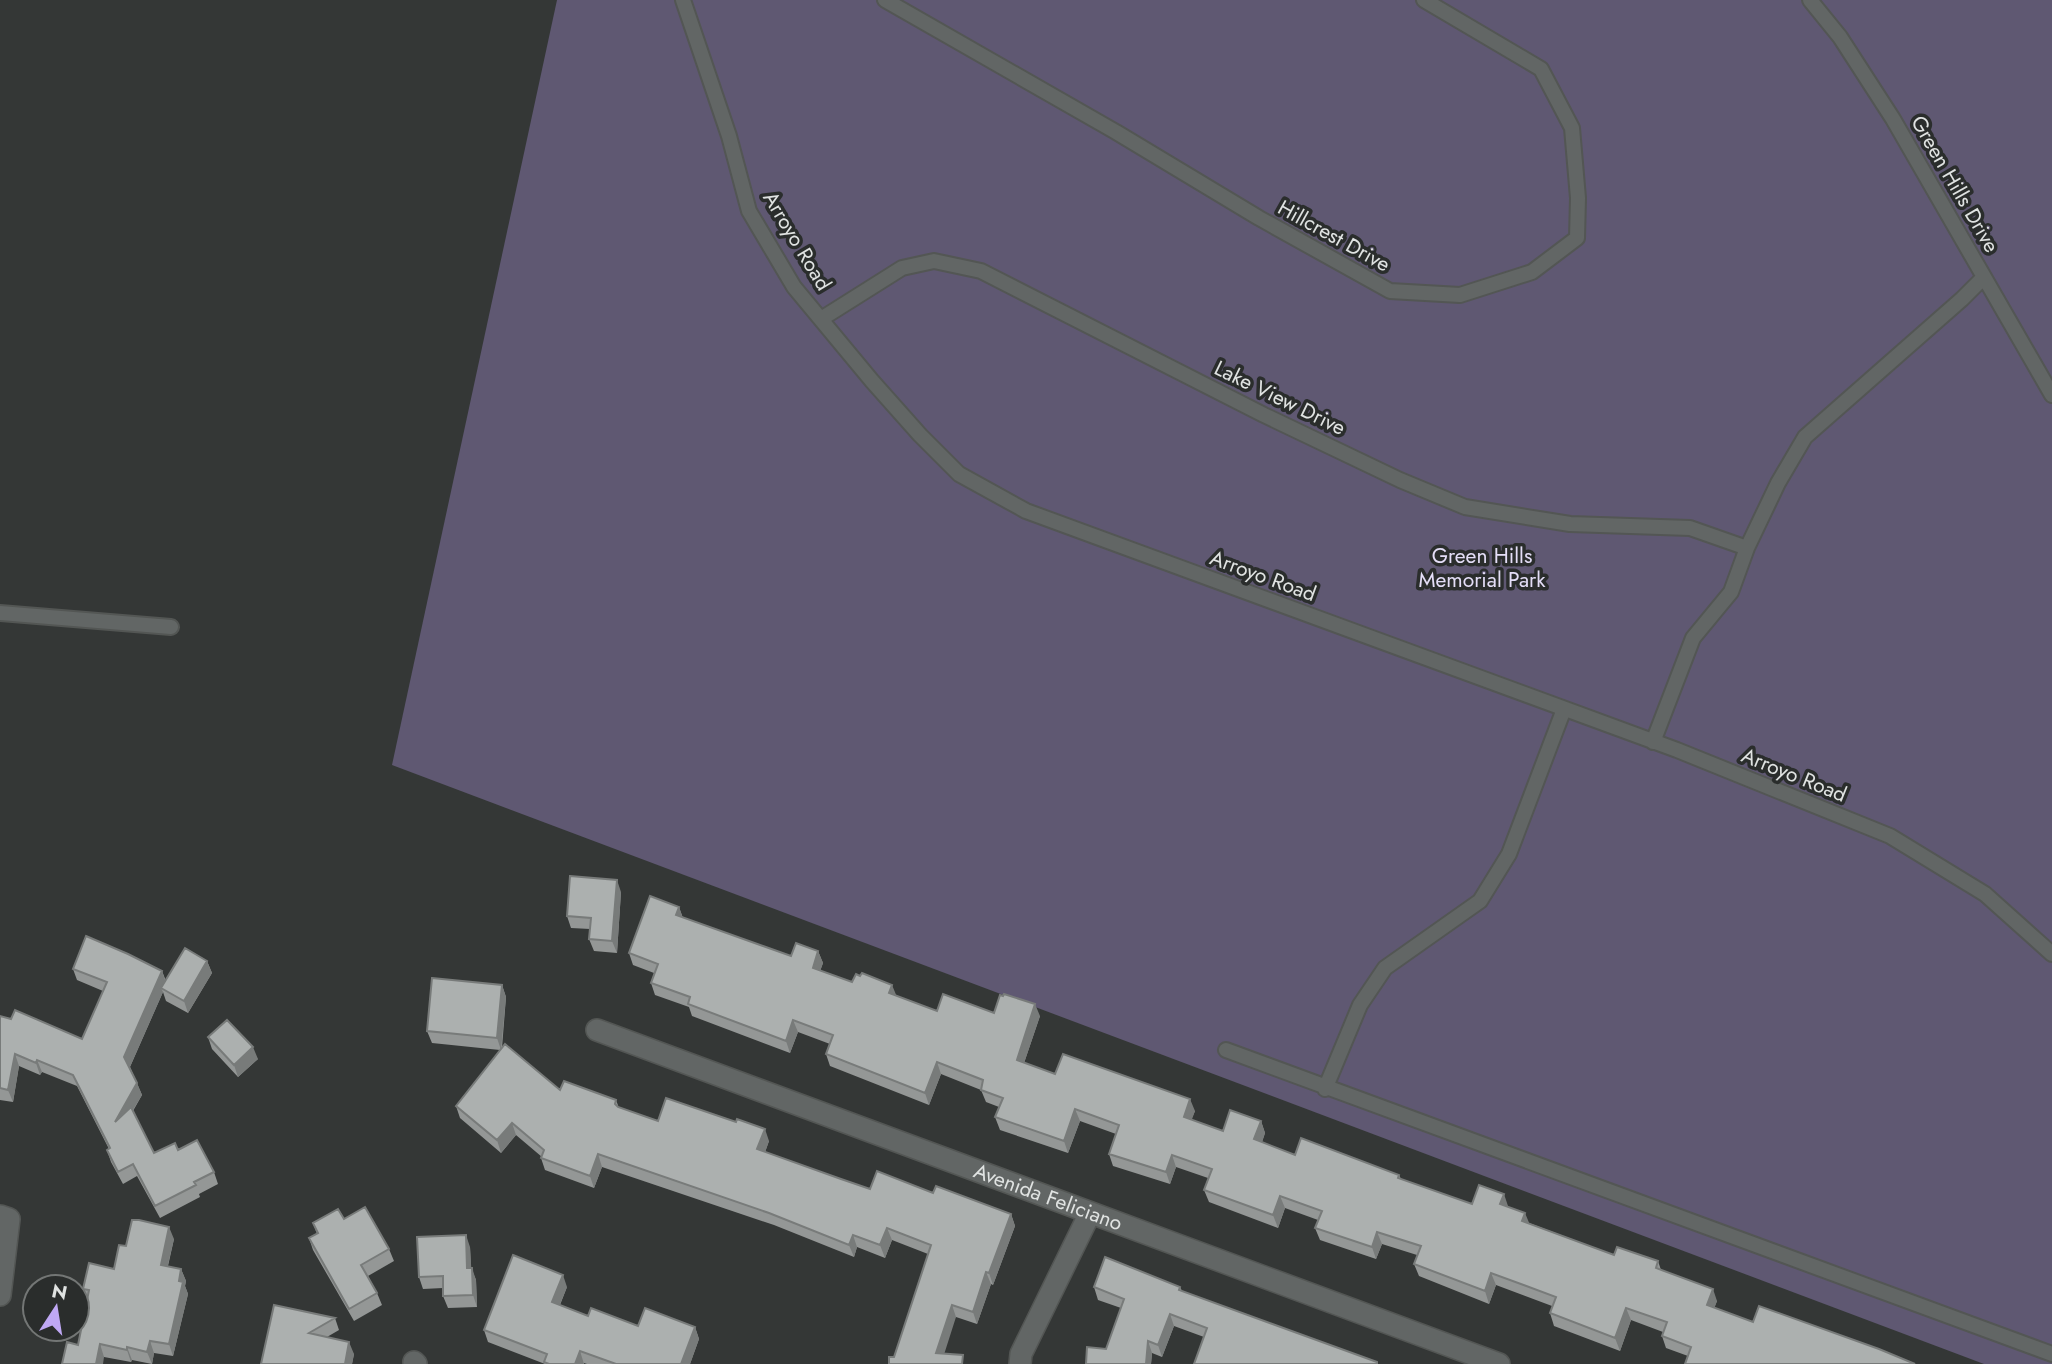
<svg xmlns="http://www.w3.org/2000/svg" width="2052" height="1364" viewBox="0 0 2052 1364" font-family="Jost,sans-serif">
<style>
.green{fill:#5f5872}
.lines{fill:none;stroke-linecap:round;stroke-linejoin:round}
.service-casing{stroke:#535654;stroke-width:18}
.minor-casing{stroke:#535654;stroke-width:24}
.service{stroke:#626665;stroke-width:14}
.minor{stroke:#626665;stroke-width:21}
.wall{fill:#949796}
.shaded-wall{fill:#787b7a}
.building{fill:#acb0af;stroke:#787b7a;stroke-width:2}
.labels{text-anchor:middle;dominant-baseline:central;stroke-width:7;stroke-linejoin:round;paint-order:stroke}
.street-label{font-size:21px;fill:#e0e3e2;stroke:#2a2d2c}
.park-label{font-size:21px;fill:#e4def7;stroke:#2a2d2c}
</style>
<rect width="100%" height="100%" fill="#343736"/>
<path class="green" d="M557 0H2052V1364H1984L392 765Z"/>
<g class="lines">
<g class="service-casing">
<path id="service" d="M683 0 729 136 749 211 794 287 872 381 920 435 959 474 1026 511 1677 750 1890 836 1985 894 2052 954
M885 0 1116 132 1259 218 1390 291 1460 295 1532 272 1577 238 1578 198 1572 128 1541 69 1424 0
M1810 0 1840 37 1893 119 2052 395
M821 319 902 268 934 261 981 271 1264 415 1400 480 1465 507 1570 524 1690 528 1747 548
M0 613 171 627
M1653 742 1693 638 1731 592 1747 548 1778 483 1805 437 1962 299 1984 277
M1226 1050 2052 1354
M1325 1089 1360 1005 1385 968 1480 901 1509 854 1564 709"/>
</g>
<g class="minor-casing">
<g id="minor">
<path id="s1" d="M597 1030 1499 1364"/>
<path d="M0 1216 9 1219 0 1295"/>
<path d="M414 1362 416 1364"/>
<path d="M1020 1364 1021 1354 1090 1213"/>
</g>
</g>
<use href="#service" class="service"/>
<use href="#minor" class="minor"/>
</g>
<path class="wall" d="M621 892 617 953 594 951 589 939 590 929 571 928 567 916Z
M679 907 683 918 791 956 818 951 823 963 820 971 852 982 896 996 937 1011 1040 1016 1024 1063 1055 1074 1195 1111 1191 1120 1223 1131 1261 1121 1265 1133 1262 1142 1295 1155 1399 1175 1401 1179 1472 1204 1508 1206V1207L1529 1223 1614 1255 1658 1261 1661 1270 1717 1301 1714 1308 1753 1322 1879 1349 1688 1356 1666 1348 1662 1336 1663 1332 1631 1320 1620 1351 1554 1326 1550 1313 1552 1306 1496 1285 1489 1304 1419 1276 1414 1264 1417 1255 1382 1244 1376 1259 1320 1240 1315 1228 1318 1220 1285 1208 1278 1228 1209 1202 1204 1190 1208 1178 1176 1167 1170 1184 1113 1166 1109 1154 1116 1134 1080 1121 1068 1153 1000 1130 995 1117 999 1107 986 1102 981 1090 941 1074 929 1105 830 1066 826 1054 830 1044 798 1032 790 1053 692 1016 689 1007 655 995 651 983 654 973 633 965 629 953Z
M207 961 212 973 188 1013 166 1001 163 992 130 1067 142 1095 133 1111 154 1153 178 1150 214 1172 218 1184 199 1194 200 1197 160 1218 137 1176 123 1184 111 1162 107 1150 109 1149 77 1086 42 1072 40 1075 19 1066 13 1102 0 1100V1016L82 1039 103 991 77 980 73 969 162 971 166 981Z
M502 985 506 997 502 1048 560 1090 616 1100 619 1108 658 1121 769 1141 765 1152 870 1189 933 1193 1011 1214 1015 1226 993 1285 991 1284 977 1324 956 1317 894 1357 928 1254 892 1240 885 1258 857 1247 854 1257 774 1225 602 1167 594 1188 545 1170 541 1158 542 1157 516 1135 501 1153 460 1118 456 1106 500 1050 432 1043 427 1031Z
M208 1037 258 1059 238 1077 212 1049Z
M313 1223 389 1249 394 1261 368 1276 377 1293 382 1305 354 1321 313 1250 309 1238 317 1234Z
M174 1239 168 1266 181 1269 186 1281 185 1286 188 1294 173 1356 154 1353 152 1364 132 1360 131 1362 104 1357 78 1345 87 1300 83 1289 114 1269 126 1246Z
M470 1247 471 1268 476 1280 477 1307 448 1308 443 1296V1288L423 1289 419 1277Z
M567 1287 560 1305 588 1316 638 1326 695 1327 699 1339 690 1364H587L584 1363V1364H545L488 1342 484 1330Z
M1094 1287H1180L1182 1291 1377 1362 1204 1337 1174 1326 1162 1357 1152 1353 1151 1364H1086L1106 1349 1121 1308 1098 1300Z
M274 1305 335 1318 339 1330 327 1337 354 1354 352 1364H261Z"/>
<path class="shaded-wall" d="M617 880 621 892 617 953 612 941Z
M679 907 683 919 676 915Z
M818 951 823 963 817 980 813 968Z
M207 961 212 973 188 1013 184 1001Z
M162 971 166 983 161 988 163 992 129 1069 124 1057Z
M502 985 506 997 501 1050 497 1038Z
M892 985 897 997 889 993Z
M1035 1004 1040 1016 1021 1072 1017 1060Z
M793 1020 798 1032 790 1053 786 1041Z
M253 1047 258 1059 238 1077 234 1065Z
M15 1054 19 1066 13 1102 8 1090Z
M37 1060 42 1072 40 1075 36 1063Z
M937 1062 941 1074 929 1105 925 1093Z
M137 1083 142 1095 119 1133 115 1122Z
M1190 1099 1195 1111 1188 1130 1184 1117Z
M1075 1109 1080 1121 1068 1153 1064 1141Z
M1261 1121 1265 1133 1259 1151 1254 1139Z
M512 1123 516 1135 501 1153 497 1140Z
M765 1129 769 1141 762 1161 757 1149Z
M598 1154 602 1167 594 1188 590 1176Z
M1172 1155 1176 1167 1170 1184 1166 1172Z
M1504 1194 1508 1206 1504 1216 1500 1204Z
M1280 1196 1285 1208 1278 1228 1273 1215Z
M1525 1213 1530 1225 1522 1221Z
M1011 1214 1015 1226 993 1285 989 1273Z
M169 1227 174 1239 165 1277 161 1265Z
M887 1228 892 1240 885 1258 880 1245Z
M1377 1232 1382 1244 1376 1259 1372 1247Z
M466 1235 470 1247 472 1280 467 1268Z
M853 1235 857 1247 854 1257 849 1245Z
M472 1268 476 1280 477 1307 473 1295Z
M181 1269 186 1281 185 1286 188 1294 173 1356 169 1344Z
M986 1272 991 1284 977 1324 973 1312Z
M1491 1273 1496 1285 1489 1304 1485 1291Z
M563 1275 567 1287 556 1314 552 1302Z
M1713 1289 1717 1301 1711 1317 1707 1305Z
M952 1305 956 1317 941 1364 936 1353Z
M1626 1308 1631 1320 1620 1351 1615 1338Z
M1170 1314 1174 1326 1162 1357 1158 1345Z
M695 1327 699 1339 690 1364H681Z
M150 1341 154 1353 152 1364 147 1352Z
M1148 1341 1152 1353 1151 1364H1146Z
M349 1342 354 1354 352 1364H345Z
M100 1344 104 1357 103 1364H96Z
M127 1347 132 1360 131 1362 127 1350Z
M580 1351 584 1364H575Z"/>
<path class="building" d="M570 876 617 880 612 941 589 939 591 918 567 916Z
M650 896 679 907 676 915 791 956 796 943 818 951 813 968 852 982 856 974 860 976 862 973 892 985 889 993 937 1011 943 994 994 1013 1000 995 1003 996 1004 994 1035 1004 1017 1060 1055 1074 1063 1054 1190 1099 1184 1117 1223 1131 1230 1110 1261 1121 1254 1139 1295 1155 1301 1138 1399 1175 1398 1178 1472 1204 1479 1185 1504 1194 1500 1204 1525 1213 1522 1221 1614 1255 1617 1247 1658 1261 1656 1268 1713 1289 1707 1305 1753 1322 1759 1306 1879 1349 1915 1364H1685L1691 1347 1662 1336 1667 1322 1626 1308 1615 1338 1550 1313 1556 1297 1491 1273 1485 1291 1414 1264 1421 1246 1377 1232 1372 1247 1315 1228 1322 1211 1280 1196 1273 1215 1204 1190 1212 1169 1172 1155 1166 1172 1109 1154 1119 1125 1075 1109 1064 1141 995 1117 1003 1098 981 1090 983 1080 937 1062 925 1093 826 1054 833 1035 793 1020 786 1041 688 1004 690 997 651 983 658 964 629 953Z
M86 936 128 954 162 971 124 1057 137 1083 115 1122 131 1107 154 1153 175 1143 178 1150 197 1140 214 1172 194 1182 196 1185 155 1206 133 1164 118 1172 107 1150 110 1148 73 1075 37 1060 36 1063 15 1054 8 1090 0 1088V1016L11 1019 15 1010 82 1039 107 982 73 969Z
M185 948 207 961 184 1001 161 988Z
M432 978 502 985 497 1038 427 1031Z
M227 1020 253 1047 234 1065 208 1037Z
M505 1044 560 1090 564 1081 616 1100 615 1104 618 1107 658 1121 666 1098 736 1122 737 1119 765 1129 757 1149 841 1179 870 1189 877 1171 933 1193 936 1186 1011 1214 989 1273 986 1272 973 1312 952 1305 936 1353 963 1355 962 1364H889V1357H894L931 1245 887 1228 880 1245 853 1235 849 1245 769 1213 598 1154 590 1176 541 1158 544 1150 512 1123 497 1140 456 1106Z
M365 1207 389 1249 361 1265 377 1293 349 1309 309 1238 318 1233 313 1223 338 1209 344 1219Z
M132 1220H139L169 1227 161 1265 181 1269 179 1281 183 1282 169 1344 150 1341 147 1352 127 1347V1350L100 1344 96 1364H62L67 1342 78 1345 89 1290 83 1289 89 1263 114 1269 119 1245 126 1246Z
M466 1235 467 1268H472L473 1295 443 1296V1276L419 1277 417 1237Z
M513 1255 563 1275 552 1302 588 1316 591 1308 638 1326 645 1308 695 1327 681 1364H616L580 1351 575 1364H549L544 1362 547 1354 484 1330Z
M1105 1257 1180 1287 1179 1290 1377 1362V1364H1194L1207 1328 1170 1314 1158 1345 1148 1341 1146 1364H1086L1087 1347 1106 1349 1124 1299 1094 1287Z
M274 1305 335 1318 309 1333 349 1342 345 1364H261Z"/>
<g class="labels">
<g class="street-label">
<text transform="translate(1955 184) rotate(60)">Green Hills Drive</text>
<text transform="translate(1334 236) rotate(29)">Hillcrest Drive</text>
<text transform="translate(797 241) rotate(59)">Arroyo Road</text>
<text transform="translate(1280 398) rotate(26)">Lake View Drive</text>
<text transform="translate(1263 576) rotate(20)">Arroyo Road</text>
<text transform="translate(1794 775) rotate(22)">Arroyo Road</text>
<text stroke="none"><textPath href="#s1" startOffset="481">Avenida Feliciano</textPath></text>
</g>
<g class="park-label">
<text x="1482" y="556">Green Hills<tspan x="1482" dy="24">Memorial Park</tspan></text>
</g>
</g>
<g transform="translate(56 1308) rotate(12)"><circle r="33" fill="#2a2d2c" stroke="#737675" stroke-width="2"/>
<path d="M0-5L12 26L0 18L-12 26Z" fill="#bfa8f4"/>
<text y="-10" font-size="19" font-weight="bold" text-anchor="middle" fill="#e0e3e2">N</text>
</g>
</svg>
